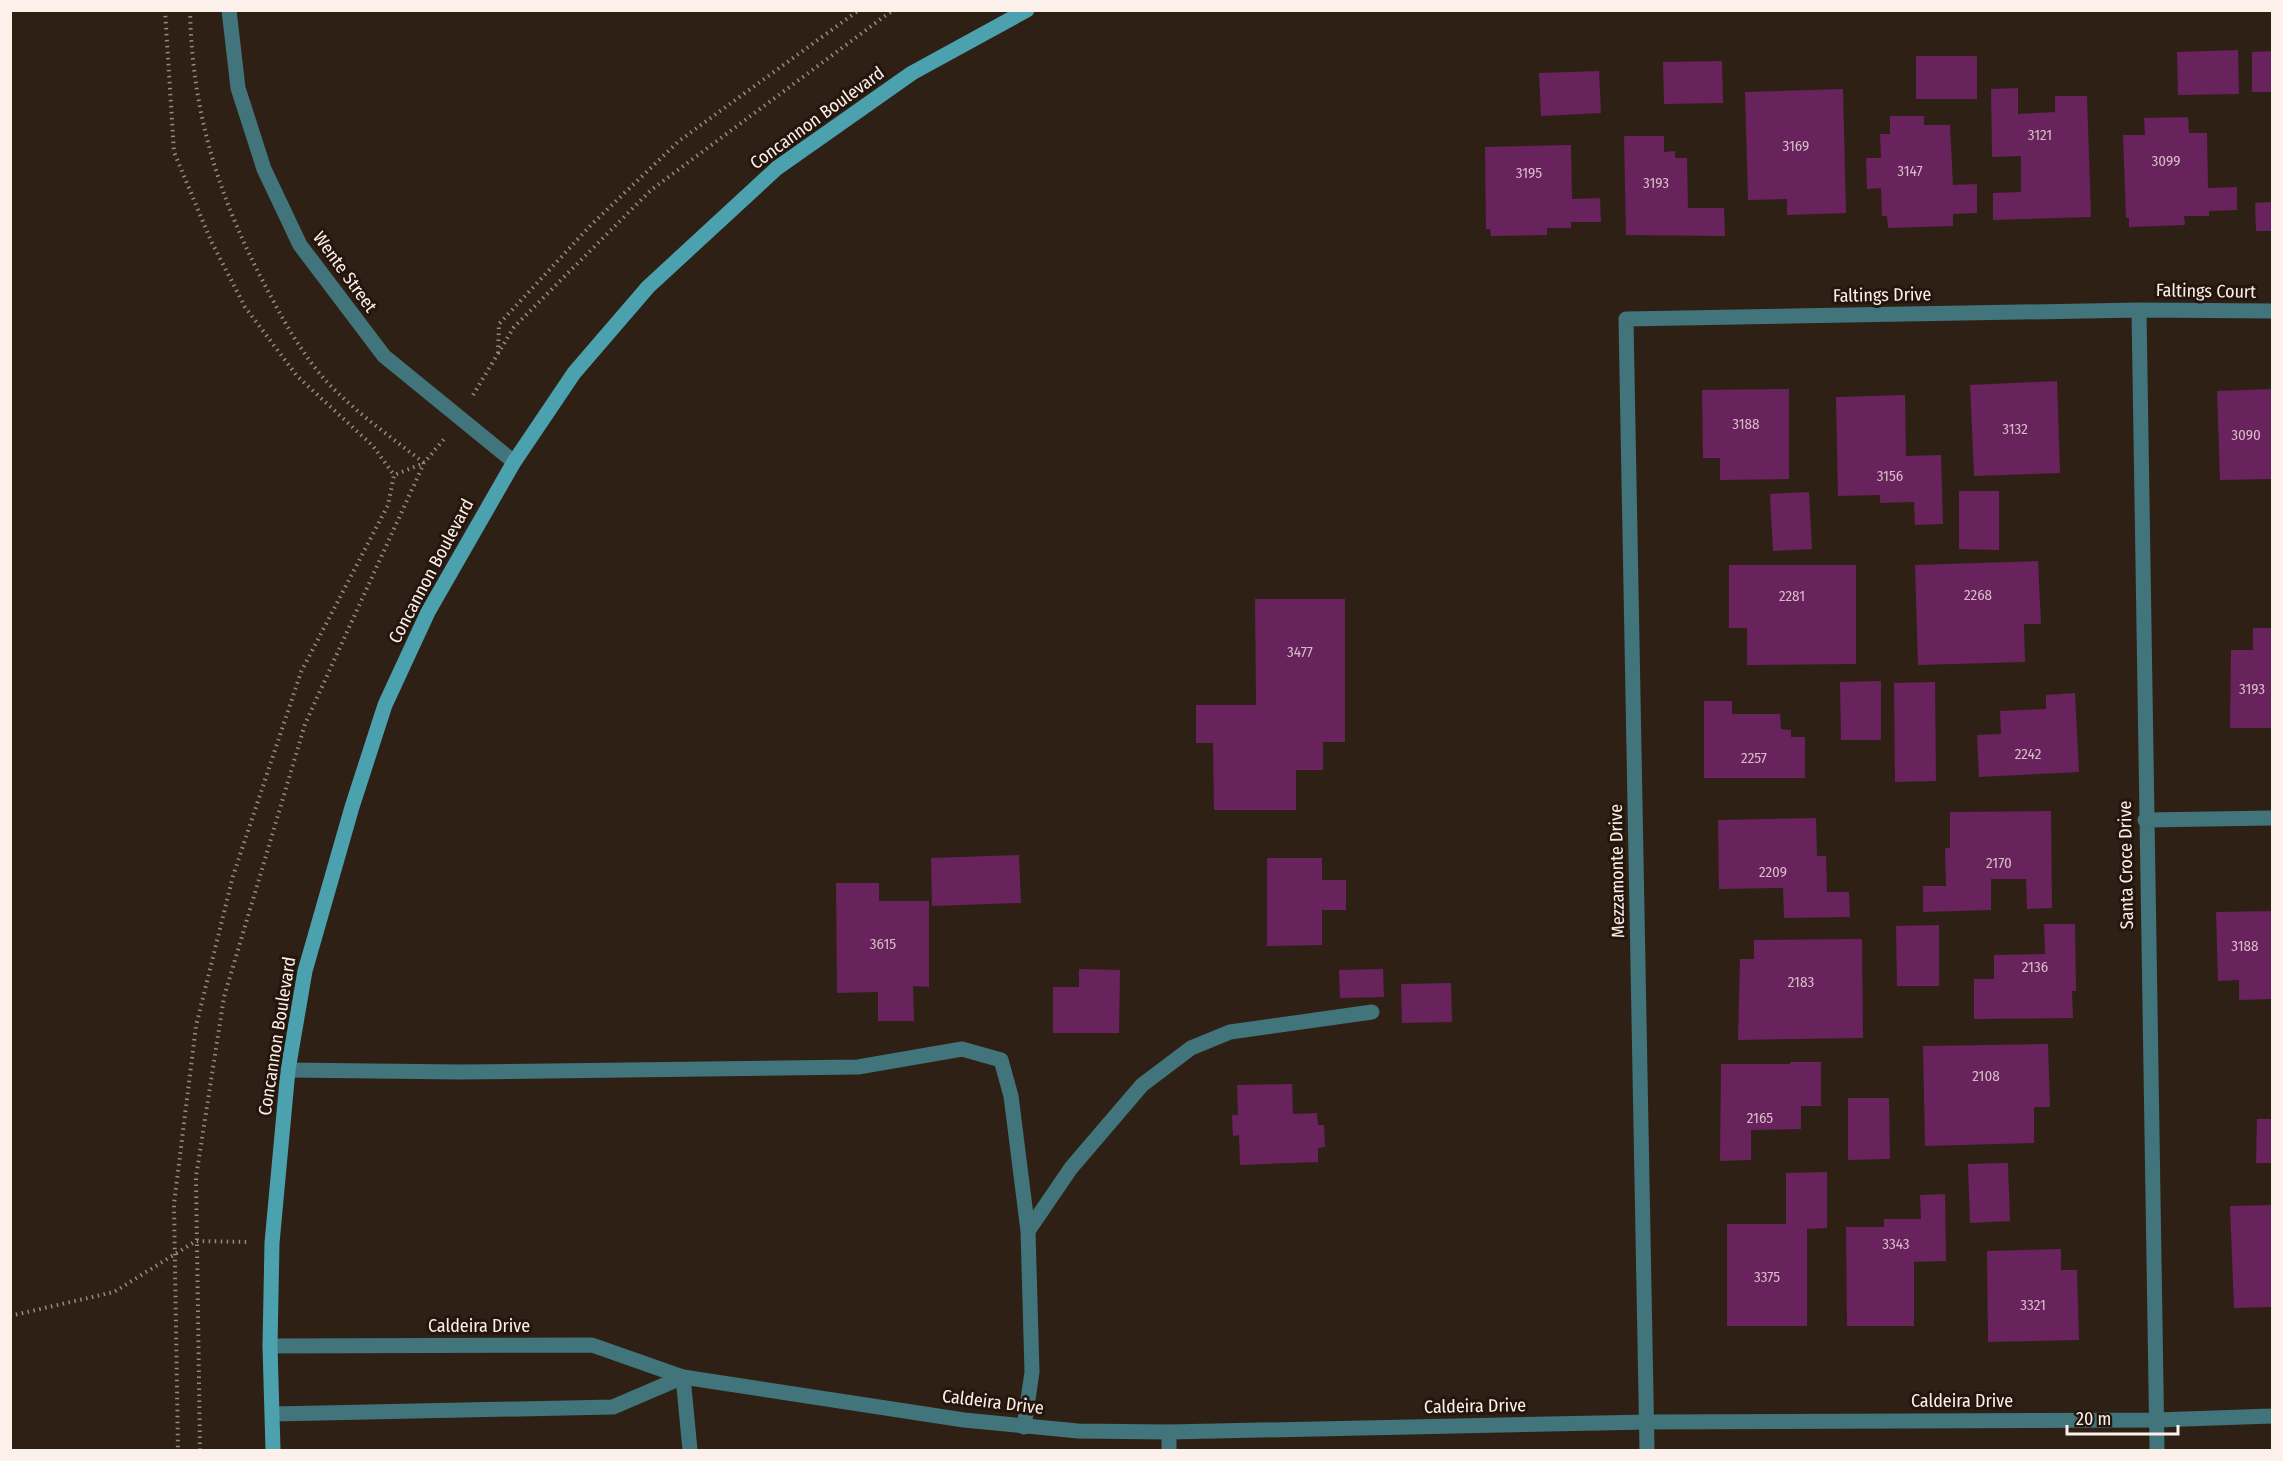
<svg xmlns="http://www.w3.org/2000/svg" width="2283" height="1461" viewBox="0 0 2283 1461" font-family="'Fira Sans Condensed',sans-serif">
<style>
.building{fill:#68225c}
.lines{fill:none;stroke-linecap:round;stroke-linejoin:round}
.path{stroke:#978a82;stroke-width:4;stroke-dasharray:1.5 4.5;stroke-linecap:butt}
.service{stroke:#41747b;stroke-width:15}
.minor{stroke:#41747b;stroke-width:15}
.tertiary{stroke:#41747b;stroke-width:15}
.secondary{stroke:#4ba1ae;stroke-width:15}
.labels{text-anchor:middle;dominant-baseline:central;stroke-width:6;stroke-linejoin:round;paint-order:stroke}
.number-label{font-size:15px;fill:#d7bcc6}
.street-label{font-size:18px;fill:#fcf0ea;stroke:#25160d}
</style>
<rect width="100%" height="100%" fill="#2f2016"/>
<path class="building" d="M2238 50 2239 94 2178 95 2177 52Z
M2272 51V92H2252V52Z
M1916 56H1977V99H1916Z
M1722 61 1723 103 1664 104 1663 62Z
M1599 71 1601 113 1541 116 1539 73Z
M2018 88V114L2055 112V96H2087L2091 217 1993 220V193L2021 192V156L1992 157 1991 89Z
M1843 89 1846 213 1787 215V199L1748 200 1745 92Z
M1890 116H1924V125H1950L1953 185 1977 184V213L1953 214V226L1888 228 1887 216H1882L1881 188 1867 189 1866 158H1881L1880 134H1890Z
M2188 117 2189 133H2207L2208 188 2237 187V210L2209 211V216H2184L2185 225 2129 227V218H2126L2123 135H2145L2144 118Z
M1624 136H1664V152L1675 151V158H1687L1688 208H1724L1725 236 1626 235Z
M1571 145 1572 199 1600 198 1601 222H1571V228H1547V235L1491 236 1490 229H1486L1485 147Z
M2272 202V231H2256L2255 203Z
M2057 381 2060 473 1974 476 1970 385Z
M1789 389V479L1720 480V458H1703L1702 390Z
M2272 389V479L2220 480 2217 391Z
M1905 395 1906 456 1941 455 1943 524 1915 525 1914 502 1880 503V495L1838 496 1836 397Z
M1959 491H1999V550L1959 549Z
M1809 492 1812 549 1773 551 1770 494Z
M2038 561 2041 624H2024L2025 662 1918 665 1915 565Z
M1729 565H1856V664L1747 665V628H1729Z
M1255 599H1345V742H1323V770H1296V810H1214L1213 743H1196V705H1256Z
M2253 628H2272V728H2230L2231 650H2253Z
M1881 681V740H1841L1840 682Z
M1935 682 1936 781 1895 782 1894 683Z
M2075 693 2079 772 1979 777 1977 735 2001 734 2000 711 2046 709V695Z
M1704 701H1732V714H1780L1781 729 1791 730V737H1805V778H1704Z
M2051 811 2052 908 2027 909 2026 879H1991V910L1923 912V886H1946L1945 848H1950V812Z
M1816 818 1817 856H1826L1827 892H1849L1850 917 1784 918 1783 888 1719 889 1718 820Z
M1019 855 1021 903 932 906 931 858Z
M1267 858H1322V880H1346V910H1322V945L1267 946Z
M836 883H879V901H929V987L913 986 914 1021H878V992L837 993Z
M2272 911V999L2239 1000V980L2218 981 2216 912Z
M2044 924H2075L2076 991H2072L2073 1018 1974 1019V979H1994V955L2045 954Z
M1939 925V986H1897L1896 926Z
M1862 939 1863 1038 1738 1040 1740 959H1754V940Z
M1079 969 1120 970 1119 1033H1053V987H1079Z
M1383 969 1384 997 1340 998 1339 970Z
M1451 983 1452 1022 1402 1023 1401 984Z
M2048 1044 2050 1107H2034V1143L1925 1146 1923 1046Z
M1790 1062H1821V1106H1801V1129L1751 1130V1160L1720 1161 1721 1064H1790Z
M1292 1084 1293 1114 1317 1113 1318 1125H1324L1325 1147 1318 1148V1162L1240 1165 1239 1135 1233 1136 1232 1115H1238L1237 1085Z
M1848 1098H1889L1890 1159 1848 1160Z
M2257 1119H2272V1163H2256Z
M2008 1163 2010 1221 1970 1223 1968 1164Z
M1827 1172V1228L1807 1229V1326H1727V1224H1786V1173Z
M1945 1194 1946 1261 1914 1262V1326H1847L1846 1227H1884V1219H1921L1920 1195Z
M2272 1205V1307L2234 1308 2230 1206Z
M2061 1249V1270H2077L2079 1340 1988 1342 1987 1251Z"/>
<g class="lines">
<path class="path" d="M165 10 174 152 211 241 245 307 297 376 373 446 394 475 388 505 301 672 233 876 196 1026 174 1204 178 1450
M190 10C192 113 219 199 267 289 283 320 302 354 326 381 355 412 391 437 424 463L394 475
M498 353 499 324 591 225 679 141 859 10
M473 395 514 327 651 190 893 10
M10 1316 114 1292 196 1241 247 1242
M200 1450 196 1177 224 997 305 724 424 463 444 439"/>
<path class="service" d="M288 1070 461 1072 858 1067 962 1049 1001 1060 1011 1096 1028 1231
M1024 1427 1032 1372 1028 1231 1071 1168 1142 1085 1191 1048 1230 1032 1372 1012"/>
<path class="minor" d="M229 10 238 88 264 169 300 245 384 356 514 462
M2139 310 2157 1450
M2145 820 2272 818
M683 1377 690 1450
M1169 1432V1450
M1647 1450 1626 319 2139 310 2272 311"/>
<path class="tertiary" d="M270 1346 592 1345 683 1377 964 1420 1078 1431 1169 1432 1648 1422 2156 1420 2272 1416
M273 1414 613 1407 683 1377"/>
<path class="secondary" d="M273 1450 270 1346 272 1243 288 1070 305 971 352 807 385 705 428 612 514 462 574 373 648 287 777 168 912 73 1027 10"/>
</g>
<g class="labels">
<g class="number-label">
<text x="2040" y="135">3121</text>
<text x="1796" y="146">3169</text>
<text x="2166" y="161">3099</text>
<text x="1910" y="171">3147</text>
<text x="1529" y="173">3195</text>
<text x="1656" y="183">3193</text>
<text x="1746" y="424">3188</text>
<text x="2015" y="429">3132</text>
<text x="2246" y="435">3090</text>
<text x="1890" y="476">3156</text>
<text x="1978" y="595">2268</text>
<text x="1792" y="596">2281</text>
<text x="1300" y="652">3477</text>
<text x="2252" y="689">3193</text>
<text x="2028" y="754">2242</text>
<text x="1754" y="758">2257</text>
<text x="1999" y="863">2170</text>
<text x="1773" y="872">2209</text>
<text x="883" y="944">3615</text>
<text x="2245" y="946">3188</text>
<text x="2035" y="967">2136</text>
<text x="1801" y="982">2183</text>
<text x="1986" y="1076">2108</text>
<text x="1760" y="1118">2165</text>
<text x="1896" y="1244">3343</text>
<text x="1767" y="1277">3375</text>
<text x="2033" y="1305">3321</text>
</g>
<g class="street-label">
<text transform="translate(817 118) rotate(-36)">Concannon Boulevard</text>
<text transform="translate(345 272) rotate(54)">Wente Street</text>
<text transform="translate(2206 291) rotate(1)">Faltings Court</text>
<text transform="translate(1882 295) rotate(-1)">Faltings Drive</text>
<text transform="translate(431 571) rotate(-62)">Concannon Boulevard</text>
<text transform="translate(2126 865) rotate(-91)">Santa Croce Drive</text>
<text transform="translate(1617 871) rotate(-91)">Mezzamonte Drive</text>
<text transform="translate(277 1036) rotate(-81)">Concannon Boulevard</text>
<text x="479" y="1326">Caldeira Drive</text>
<text x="1962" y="1401">Caldeira Drive</text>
<text transform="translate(993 1402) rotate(7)">Caldeira Drive</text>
<text transform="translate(1475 1406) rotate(-1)">Caldeira Drive</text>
</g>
</g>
<rect width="2283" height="1461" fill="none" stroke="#fcf0ea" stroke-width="24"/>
<path d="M2067 1425v9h111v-9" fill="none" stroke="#fcf0ea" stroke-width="3"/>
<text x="2076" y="1425" font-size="18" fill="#fcf0ea" stroke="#25160d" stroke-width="4.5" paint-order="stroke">20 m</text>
</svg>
